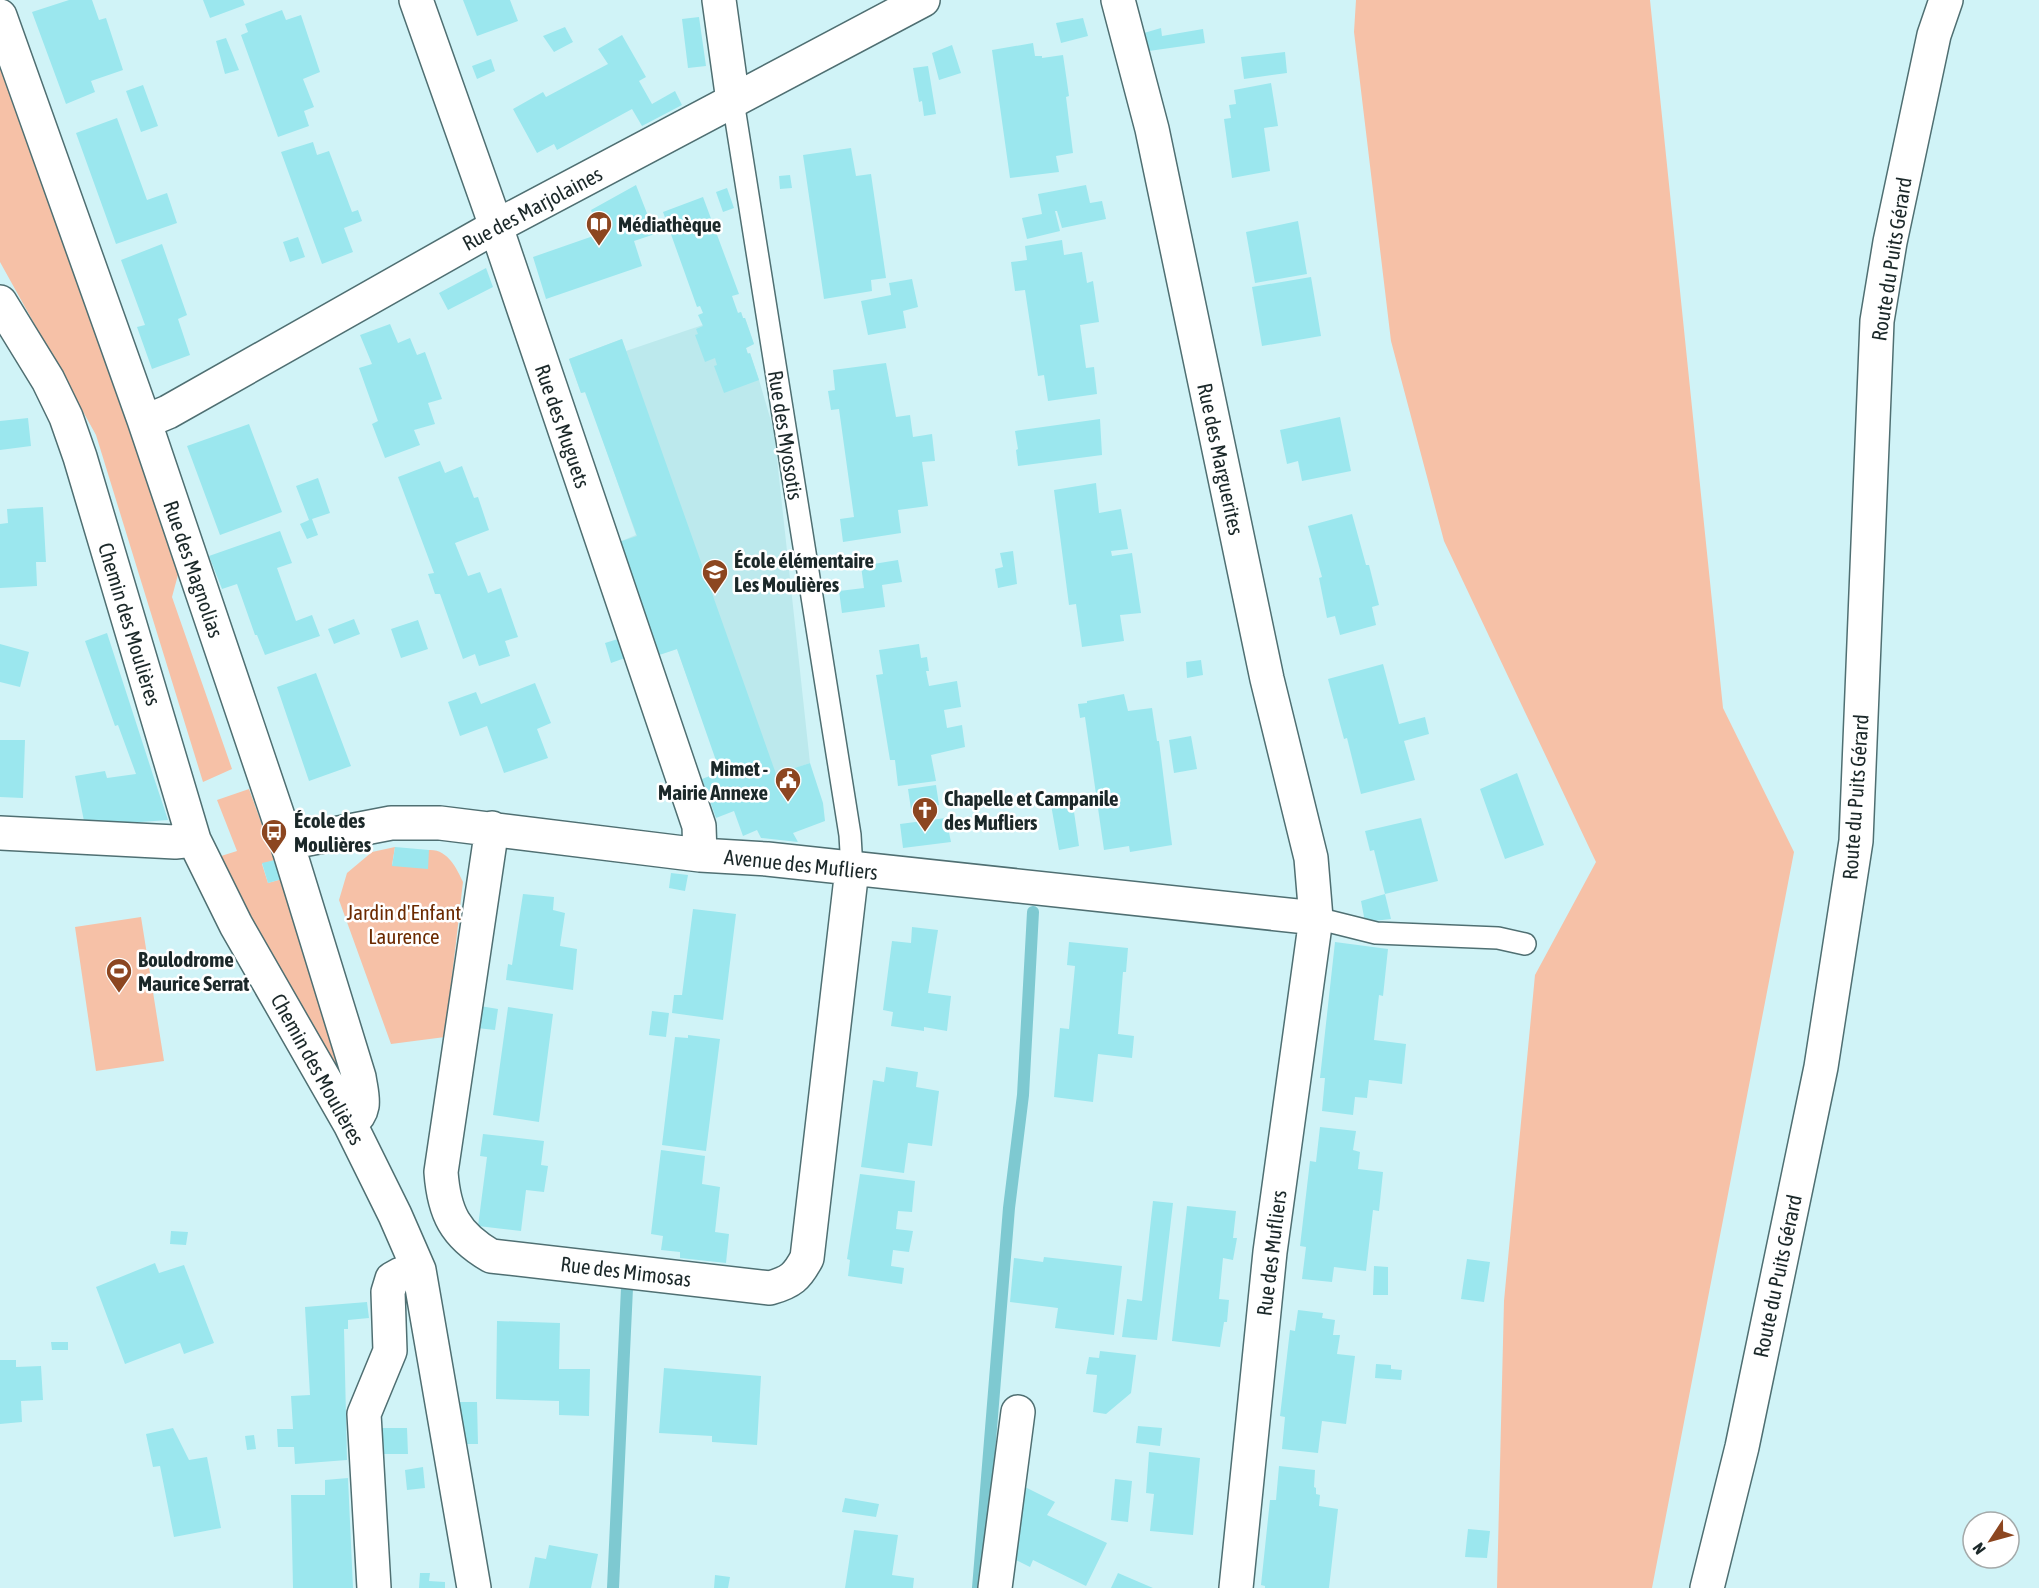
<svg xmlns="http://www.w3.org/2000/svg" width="2039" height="1588" viewBox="0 0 2039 1588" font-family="'Asap Condensed',sans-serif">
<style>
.built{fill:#bce9ed}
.green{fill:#f6c1a7}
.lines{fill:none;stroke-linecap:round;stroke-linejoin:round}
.stream{stroke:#7ec9d1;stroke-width:12}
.building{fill:#9be7ee}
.service-casing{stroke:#4f6f72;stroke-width:24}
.minor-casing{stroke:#4f6f72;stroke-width:36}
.secondary-casing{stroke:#4f6f72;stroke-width:36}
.service{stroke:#fff;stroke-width:21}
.minor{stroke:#fff;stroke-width:33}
.secondary{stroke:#fff;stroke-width:33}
.labels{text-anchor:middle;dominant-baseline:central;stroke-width:5;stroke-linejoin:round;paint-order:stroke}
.street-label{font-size:21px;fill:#1b2829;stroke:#fff}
.poi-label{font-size:21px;font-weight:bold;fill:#1b2829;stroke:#fff;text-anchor:start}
.park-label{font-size:21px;fill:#6b2a00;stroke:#fff}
</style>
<rect width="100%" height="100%" fill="#d0f3f7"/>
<path class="built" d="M741 312 743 318H745L754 344 746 348 747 353H750L759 380 774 431 810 763 728 791 677 649 659 655 619 542 636 535 586 392 581 393 569 359 622 339 626 351Z"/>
<path class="green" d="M1356 0H1650L1723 708 1794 852 1652 1588H1497L1504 1301 1535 975 1596 862 1444 541 1391 341 1354 32Z
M0 50 182 560 172 597 232 769 203 782 96 435 0 262Z
M249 789 275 860 262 864 268 883 282 879 346 1075 337 1072 218 857 237 851 217 800Z
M395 847 392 865C401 862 420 851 429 850 448 849 457 869 463 882L445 1037 391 1044 339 900 347 873 372 852Z
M141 917 164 1061 96 1071 75 927Z"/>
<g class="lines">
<path class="stream" d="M613 1588 627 1288
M978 1588 1009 1208 1023 1095 1033 912"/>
</g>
<path class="building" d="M69 0H92L99 20 106 18 123 70 91 81 95 92 66 104 32 12Z
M203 0H243L245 5 210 18Z
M463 0H510L518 21 477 36Z
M282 10 286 20 301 15 320 72 303 79 314 107 304 111 309 126 278 137 241 35 248 32 245 24Z
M699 17 706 66 688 68 682 19Z
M1083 18 1088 36 1061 43 1056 23Z
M565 27 573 42 554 52 543 36Z
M1161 28 1162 36 1203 29 1205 43 1149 51 1144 33Z
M622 35 646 77 639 81 652 104 675 91 682 105 642 126 632 109 557 150 554 144 537 153 513 109 543 92 546 97 608 64 598 49Z
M226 38 239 70 225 74 216 41Z
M1033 43 1035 56H1042V58L1063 55 1069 96 1066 97 1073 153 1056 156 1059 172 1010 178 992 50Z
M952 45 961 73 939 80 932 53Z
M1285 52 1287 73 1244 79 1241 57Z
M491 59 495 71 477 79 472 66Z
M928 66 936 114 924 116 922 101 919 102 913 68Z
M1271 83 1278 126 1264 128 1270 171 1232 178 1224 119 1231 118 1229 105 1236 104 1234 90Z
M143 85 158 126 141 132 126 91Z
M117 118 147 200 167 193 177 223 116 244 76 133Z
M313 142 317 155 329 151 352 212 358 210 362 221 344 228 353 252 322 264 281 152Z
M851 148 856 176 871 174 886 278 871 280 872 291 824 299 803 155Z
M790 175 792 188 780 189 779 176Z
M636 185 655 234 634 241 642 266 546 299 533 257 599 234 591 210Z
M1086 185 1090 203 1102 201 1106 219 1062 228 1057 211H1055L1060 231 1027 239 1022 218 1042 214 1038 194Z
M727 188 734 208 723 212 716 192Z
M703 197 739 294 732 296 738 313 741 312 743 318H745L754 344 746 348 748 354 750 353 759 380 724 393 714 366 717 365 715 358 705 362 695 335 698 334 696 329 703 326 698 315 703 313 700 306 697 307 663 212Z
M1298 221 1307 274 1255 283 1246 232Z
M298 237 305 257 290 262 283 242Z
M1062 240 1064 255 1082 252 1087 283 1093 281 1099 322 1080 325 1086 368 1094 367 1097 394 1048 401 1044 375 1038 376 1025 290 1015 291 1011 262 1027 260 1025 246Z
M162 244 187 315 178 319 190 355 152 369 137 327 145 325 121 260Z
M486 268 493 287 448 310 439 293Z
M1311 277 1321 336 1262 346 1252 287Z
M912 279 918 307 903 311 906 328 868 335 861 301 891 295 889 283Z
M390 324 398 343 410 338 417 355 425 352 442 399 428 403 435 424 414 430 420 445 385 458 372 424 378 421 359 368 372 364 360 335Z
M622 339 776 774 810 763 823 803 825 821 793 833 798 842 761 838 757 830 743 836 734 811 716 818 702 779 720 772 677 649 659 655 619 542 637 536 585 392 581 393 569 359Z
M886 363 896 417 910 415 913 437 932 434 935 461 922 462 928 506 898 510 901 533 843 542 840 519 854 517 839 409 831 410 828 391 835 390 833 370Z
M1340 417 1351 471 1302 481 1298 461 1287 464 1280 430Z
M28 418 31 446 0 450V421Z
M1100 419 1102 455 1018 466 1016 450 1018 449 1015 431Z
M249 424 282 512 220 535 187 446Z
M440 461 445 473 462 466 474 498 478 497 489 530 455 543 468 576 480 572 488 593 501 588 518 637 505 641 510 656 479 666 475 654 463 659 440 594H435L428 574 434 573 398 477Z
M318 478 330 513 312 519 318 535 307 539 300 524 309 520 296 486Z
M1096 483 1099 513 1121 509 1128 549 1111 551 1112 556 1132 553 1141 613 1120 615 1124 641 1082 647 1076 604 1069 605 1054 490Z
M43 507 46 562H36L37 586 0 588V524L8 523 7 509Z
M1352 514 1366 565H1369L1379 605 1372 607 1376 625 1340 635 1335 616 1327 618 1319 578 1322 577 1308 526Z
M280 531 292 563 277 568 296 621 312 615 320 636 265 655 257 635H255L237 584 222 589 209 556Z
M1013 551 1017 584 998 588 995 569 1003 567 1000 553Z
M898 560 902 582 882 585 885 607 842 613 839 591 864 588 861 566Z
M354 619 360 634 334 644 328 629Z
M418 620 428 649 401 658 391 629Z
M107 633 153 775 168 820 85 826 75 776 105 771 107 778 136 774 118 725 115 726 85 641Z
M618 639 625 658 611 663 605 643Z
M0 644 29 652 20 687 0 682Z
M919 644 921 658 927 657 929 671H926L929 686 957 681 961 707 944 710 947 728 962 725 965 747 931 755 936 781 898 786 895 760H890L876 675 883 674 879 650Z
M1201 660 1203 675 1187 678 1186 662Z
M1383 664 1399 724 1425 717 1429 734 1404 741 1415 780 1361 794 1347 738 1344 739 1328 679Z
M316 673 351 766 309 781 277 687Z
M535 683 551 723 537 729 548 758 504 773 487 726 460 736 448 702 476 692 481 704Z
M1124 694 1128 711 1152 708 1157 741H1159L1172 845 1130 852 1129 846 1104 850 1085 717 1080 718 1078 704 1087 703V701Z
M1191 736 1197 769 1174 773 1169 740Z
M0 740H25L23 798 0 797Z
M1517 773 1544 845 1505 859 1480 789Z
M936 785 939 805 911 809 908 789Z
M1069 796 1071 813 1074 812 1079 846 1059 850 1050 799Z
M946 818 951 842 903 848 900 824Z
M1421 818 1438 881 1385 894 1374 850 1370 851 1365 831Z
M395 847 429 850 428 869 392 866Z
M275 860 282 879 268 883 262 863Z
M671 873 688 875 685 891 669 888Z
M523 894 554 897 553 910 565 913 560 946 577 949 573 990 506 980 508 964 512 965Z
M1385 894 1391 919 1365 922 1361 901Z
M693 909 736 914 723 1020 672 1013 674 995H682Z
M912 927 938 930 928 993 951 996 947 1031 924 1027V1031L891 1026 893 1012 883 1010 892 941 911 943Z
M1069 942 1128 948 1126 972H1123L1118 1034 1134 1036 1132 1058 1098 1054 1093 1102 1054 1097 1060 1028 1069 1029 1075 966 1067 965Z
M1335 942 1388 949 1383 996 1379 995 1374 1040 1406 1044 1402 1084 1369 1080 1367 1098 1355 1097 1353 1115 1322 1111 1325 1078H1320Z
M480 1006 498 1009 495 1030 477 1028Z
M508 1007 553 1014 539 1122 493 1115Z
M652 1011 669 1013 666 1037 649 1035Z
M688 1035 720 1039 706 1151 662 1145 675 1037 688 1038Z
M886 1067 918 1072 916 1087 939 1091 932 1146 908 1143 904 1173 861 1167 873 1080 884 1082Z
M1320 1127 1356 1131 1353 1150 1360 1152 1358 1169 1383 1172 1379 1211 1373 1210 1366 1271 1334 1267 1332 1282 1302 1279 1306 1247 1300 1246 1310 1161 1316 1162Z
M483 1134 544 1141 541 1165 548 1166 544 1192 526 1190 521 1231 478 1226 487 1157 480 1156Z
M661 1150 705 1156 702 1184 720 1187 715 1232 729 1234 726 1263 680 1258V1252L661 1250 663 1236 651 1234Z
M860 1174 915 1181 912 1212 898 1211 896 1229 913 1231 909 1252 893 1250 891 1266 904 1268 902 1284 848 1276 850 1260 847 1259Z
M1153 1201 1173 1203 1157 1340 1122 1337 1127 1299 1142 1301Z
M1187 1206 1236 1211 1233 1238H1237L1233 1260 1223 1258 1219 1299 1229 1300 1227 1322H1224L1220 1347 1172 1341Z
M171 1231 188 1232 186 1245 170 1244Z
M1044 1257 1122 1266 1114 1335 1055 1328 1058 1308 1010 1302 1014 1258 1043 1262Z
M1467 1259 1490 1262 1484 1302 1461 1299Z
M155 1263 159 1273 184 1265 214 1343 184 1354 180 1343 125 1364 96 1287Z
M1374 1266 1388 1267V1295H1373Z
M367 1302 369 1318 348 1320V1329H344L347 1460 295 1464 294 1447H278L277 1429H293L291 1396 310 1395 305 1307Z
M1298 1310 1323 1313 1322 1318 1335 1320 1333 1335H1340L1337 1354 1355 1356 1346 1424 1322 1421 1318 1453 1282 1449 1285 1417 1280 1416 1290 1330 1295 1331Z
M497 1321 560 1323 559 1369H590L589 1416 559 1415V1401L496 1399Z
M51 1342H68V1350H52Z
M1100 1351 1136 1355 1131 1393 1106 1414 1093 1412 1097 1375 1086 1374 1089 1357 1099 1358Z
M0 1360H16V1367L41 1366 43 1400 21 1401 22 1422 0 1424Z
M1376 1364 1391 1365V1369L1402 1370 1401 1380 1375 1378Z
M664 1368 761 1376 757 1445 712 1442V1436L659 1433Z
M457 1402H477L478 1444H458Z
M1138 1426 1162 1428 1160 1446 1136 1443Z
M173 1428 189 1460 207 1457 221 1528 174 1537 160 1466 153 1467 146 1434Z
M378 1428H407L408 1454H378Z
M254 1435 256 1449 247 1450 245 1436Z
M1149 1452 1200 1458 1193 1535 1150 1531 1154 1494 1146 1493Z
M1279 1466 1315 1470 1314 1487 1316 1488V1494L1320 1495 1319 1506 1338 1509 1329 1588H1265V1586L1261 1585 1270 1500H1276Z
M423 1467 425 1488 407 1490 405 1470Z
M348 1478 353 1588H293L291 1495H325V1480Z
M1115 1479 1132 1481 1128 1522 1111 1520Z
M1019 1484 1055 1502 1047 1515 1107 1543 1086 1586 1033 1560 1030 1567 1014 1559Z
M845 1498 879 1504 876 1517 842 1512Z
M1468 1529 1490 1531 1487 1558 1465 1557Z
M854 1530 898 1535 892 1575 914 1578 913 1588H845Z
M549 1545 598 1554 591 1588H529L535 1557 546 1559Z
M420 1573H430L429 1581 445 1582V1588H419Z
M1118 1573 1153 1588H1111Z
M715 1575 730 1577 728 1588H714Z"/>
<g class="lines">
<g class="service-casing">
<path id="service" d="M733 101 850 835 852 869
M1316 918 1376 933 1498 938 1525 944"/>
</g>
<g class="minor-casing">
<path id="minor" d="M416 0 490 209 699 826 700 855
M719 0 733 101
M1118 0 1152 129 1267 679 1311 858 1316 918 1270 1252 1236 1588
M0 16 144 420 287 843 359 1077C362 1097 368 1110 350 1124
M0 302 48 380 66 417 80 457 194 840 236 925 350 1124 395 1215 419 1270 474 1588
M144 420 156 417 168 412 495 227 923 0
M492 828 441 1172C444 1213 455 1235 491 1256L770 1288C791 1282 797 1277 807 1258L852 869
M0 833 175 842 194 840
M287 843 391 823H440L700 855 767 859 1316 918
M374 1588 364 1414 390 1351 388 1292 392 1279 401 1274 419 1270
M995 1588 1018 1412"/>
</g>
<g class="secondary-casing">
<path id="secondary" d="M1707 1588 1742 1447 1821 1067 1856 841 1877 321 1890 242 1934 35 1946 0"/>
</g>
<use href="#service" class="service"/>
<use href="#minor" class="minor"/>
<use href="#secondary" class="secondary"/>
</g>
<defs>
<g id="library-pin" transform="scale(1.35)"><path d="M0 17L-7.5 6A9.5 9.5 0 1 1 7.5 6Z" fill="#8c4620" stroke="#fff"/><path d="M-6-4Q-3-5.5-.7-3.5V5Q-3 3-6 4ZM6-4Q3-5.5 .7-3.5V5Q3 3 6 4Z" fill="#fff"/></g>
<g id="school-pin" transform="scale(1.35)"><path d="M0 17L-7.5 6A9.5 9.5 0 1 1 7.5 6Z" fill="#8c4620" stroke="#fff"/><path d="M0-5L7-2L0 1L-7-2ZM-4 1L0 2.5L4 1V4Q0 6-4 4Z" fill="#fff"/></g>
<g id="civic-pin" transform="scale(1.35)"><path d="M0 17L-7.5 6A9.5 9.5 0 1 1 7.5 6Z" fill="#8c4620" stroke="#fff"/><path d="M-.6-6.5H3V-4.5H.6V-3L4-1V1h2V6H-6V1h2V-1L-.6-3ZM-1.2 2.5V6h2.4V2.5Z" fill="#fff"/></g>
<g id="church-pin" transform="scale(1.35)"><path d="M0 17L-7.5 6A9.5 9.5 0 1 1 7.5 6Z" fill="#8c4620" stroke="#fff"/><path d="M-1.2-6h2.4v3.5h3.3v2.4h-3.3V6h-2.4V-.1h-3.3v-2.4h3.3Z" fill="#fff"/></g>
<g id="bus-pin" transform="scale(1.35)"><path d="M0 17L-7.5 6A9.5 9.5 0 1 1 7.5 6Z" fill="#8c4620" stroke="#fff"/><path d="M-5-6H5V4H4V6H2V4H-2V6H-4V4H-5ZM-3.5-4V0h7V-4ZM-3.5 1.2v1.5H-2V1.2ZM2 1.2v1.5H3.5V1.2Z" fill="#fff"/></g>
<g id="stadium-pin" transform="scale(1.35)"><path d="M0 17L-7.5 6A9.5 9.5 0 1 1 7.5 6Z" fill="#8c4620" stroke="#fff"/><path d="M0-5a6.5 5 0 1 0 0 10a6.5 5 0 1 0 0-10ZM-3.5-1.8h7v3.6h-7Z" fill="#fff"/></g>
</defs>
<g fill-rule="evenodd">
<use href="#library-pin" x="599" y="224"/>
<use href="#school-pin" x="715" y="572"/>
<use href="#civic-pin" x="788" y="780"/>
<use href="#church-pin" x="925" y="810"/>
<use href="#bus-pin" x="274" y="832"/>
<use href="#stadium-pin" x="119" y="971"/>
</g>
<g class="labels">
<g class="street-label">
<text transform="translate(532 208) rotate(-28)">Rue des Marjolaines</text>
<text transform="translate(1891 259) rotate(-81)">Route du Puits Gérard</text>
<text transform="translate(563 426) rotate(71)">Rue des Muguets</text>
<text transform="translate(786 435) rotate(81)">Rue des Myosotis</text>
<text transform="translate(1221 459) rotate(78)">Rue des Marguerites</text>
<text transform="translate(194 569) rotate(71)">Rue des Magnolias</text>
<text transform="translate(130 624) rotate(73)">Chemin des Moulières</text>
<text transform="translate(1855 797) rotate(-86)">Route du Puits Gérard</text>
<text transform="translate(801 864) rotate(6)">Avenue des Mufliers</text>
<text transform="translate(318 1069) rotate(61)">Chemin des Moulières</text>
<text transform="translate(1271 1253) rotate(-83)">Rue des Mufliers</text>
<text transform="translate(626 1271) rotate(7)">Rue des Mimosas</text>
<text transform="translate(1777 1276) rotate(-78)">Route du Puits Gérard</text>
</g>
<g class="poi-label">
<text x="618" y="224">Médiathèque</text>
<text x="734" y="560">École élémentaire<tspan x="734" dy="24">Les Moulières</tspan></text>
<text x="768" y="768" text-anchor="end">Mimet -<tspan x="768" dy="24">Mairie Annexe</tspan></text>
<text x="944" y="798">Chapelle et Campanile<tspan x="944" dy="24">des Mufliers</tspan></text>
<text x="294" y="820">École des<tspan x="294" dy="24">Moulières</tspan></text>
<text x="138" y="959">Boulodrome<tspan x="138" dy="24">Maurice Serrat</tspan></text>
</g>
<g class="park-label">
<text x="404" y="912">Jardin d'Enfant<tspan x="404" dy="24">Laurence</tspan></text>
</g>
</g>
<g transform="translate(1991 1540) rotate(234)"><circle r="28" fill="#ffffff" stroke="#a4a9a9" stroke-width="1.5"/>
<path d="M0-4.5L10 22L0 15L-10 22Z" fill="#8c4620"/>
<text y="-9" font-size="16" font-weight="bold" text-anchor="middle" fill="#1b2829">N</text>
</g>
</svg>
